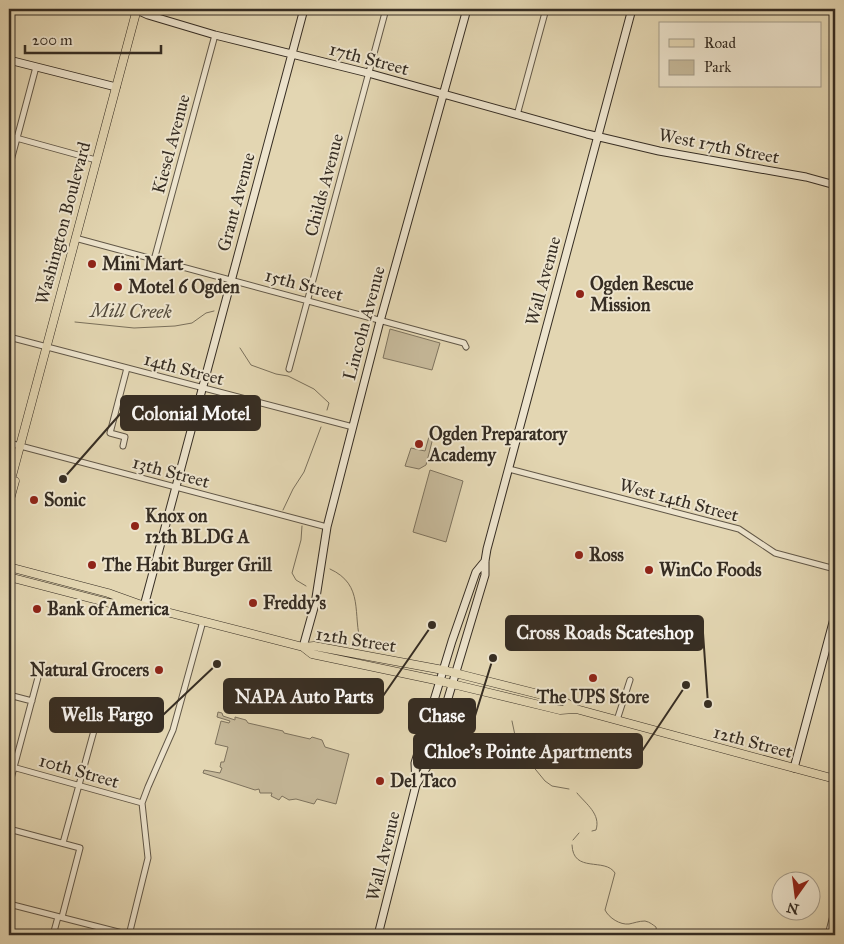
<svg xmlns="http://www.w3.org/2000/svg" width="844" height="944" viewBox="0 0 844 944" font-family="'IM FELL Great Primer',serif">
<style>
.green{fill:#c6b99a;stroke:#7e735e}
.lines{fill:none;stroke-linecap:round;stroke-linejoin:round}
.stream{stroke:#7a705b;stroke-width:1}
.street-casing{stroke:#615747;stroke-width:7}
.secondary-casing{stroke:#362d23;stroke-width:9}
.primary-casing{stroke:#362d23;stroke-width:9}
.street{stroke:#ede4cd;stroke-width:5}
.secondary{stroke:#ede4cd;stroke-width:7}
.primary{stroke:#e3d6b2;stroke-width:8}
.poi-dot{fill:#8f2418;stroke:#ede4cd;stroke-width:2}
.labels{text-anchor:middle;dominant-baseline:central;stroke-width:4;stroke-linejoin:round;paint-order:stroke}
.street-label{font-size:18px;fill:#362d23;stroke:#ede4cd}
.poi-label{font-size:18px;font-weight:bold;fill:#362d23;stroke:#ede4cd;text-anchor:start}
.water-label{font-size:19px;font-style:italic;fill:#52493a;stroke:#ede4cd}
.leader{fill:none;stroke:#362d23;stroke-width:2}
.callout-dot{fill:#362d23;stroke:#ede4cd;stroke-width:2}
.callout{fill:#362d23;stroke:#362d23;stroke-width:2}
.callout-label{font-size:19px;text-anchor:middle;font-weight:bold;fill:#fff}
</style>
<rect width="100%" height="100%" fill="#e3d6b2"/>
<filter id="stains"><feTurbulence type="fractalNoise" baseFrequency=".004" numOctaves="4"/><feColorMatrix values="0 0 0 0 .2 0 0 0 0 .09 0 0 0 0 .02 0 0 0 .5 -.17"/></filter>
<radialGradient id="worn" r=".72"><stop offset=".6" stop-color="#630" stop-opacity="0"/><stop offset="1" stop-color="#630" stop-opacity=".3"/></radialGradient>
<path class="green" d="M390 329 440 343 432 370 383 358Z
M430 433 434 434 426 465 419 469 405 466 411 448 425 451Z
M430 470 463 481 446 542 413 532Z
M218 712 222 713 223 716 235 720V717L246 720 248 723 283 731 284 733 310 739 312 737 322 740 325 747 349 754 336 804 317 799 314 804 296 799 289 800 282 796 279 800 271 796 272 793H260L259 789 255 790 203 773 204 770 220 773 222 768 220 767 221 762H224L228 747 215 744 221 721 229 723 230 721 217 717Z"/>
<g class="lines">
<path class="stream" d="M75 322 134 328 175 326 192 323 206 313 214 311
M240 348 251 365 276 374 288 376 314 389 329 403 327 410
M283 510 293 489 304 472 321 427
M302 526 301 540 292 573 296 580 306 586
M330 569C365 585 352 614 361 644
M512 721 516 740 522 753 545 781 552 786 569 789
M577 793C586 804 601 814 596 830L592 831
M573 840 579 833
M572 845C573 874 605 857 615 873L605 910C609 918 620 925 629 924 634 923 639 921 645 921 650 922 653 925 656 927L657 935"/>
<g class="street-casing">
<path id="street" d="M517 115 546 9
M9 136 96 160
M9 168 36 67
M75 238 464 343 466 347
M154 260 215 35
M9 337 353 427
M289 369 386 9
M9 443 327 527
M123 446 125 437 110 433 127 368
M509 469 739 529 775 553 835 569
M9 695 32 701
M617 720 630 680
M9 766 142 803
M9 786 40 670
M9 829 80 848 62 917
M63 843 95 727
M9 904 130 935
M53 935 58 917
M129 935 148 858 142 803 148 787 173 730 203 621
M828 935 835 908"/>
</g>
<g class="secondary-casing">
<path id="secondary" d="M137 10 148 15 215 35 368 73 587 134 659 151 806 177 835 185
M9 60 116 87
M144 606 304 9
M303 647 315 604 327 527 379 325 467 9
M794 768 835 615
M416 785 428 765 485 575V561L487 549 632 9
M378 935 416 785 415 763 452 641 476 572 485 561"/>
</g>
<g class="primary-casing">
<path id="primary" d="M9 487 137 9
M9 503 15 481
M9 567 108 593 147 607 303 647 314 646 443 670 562 700 576 709
M9 577 109 603 132 605
M303 647 312 654 440 681 560 710 576 709 835 779"/>
</g>
<use href="#street" class="street"/>
<use href="#secondary" class="secondary"/>
<use href="#primary" class="primary"/>
</g>
<g class="poi-dot">
<circle cx="92" cy="264" r="5"/>
<circle cx="118" cy="287" r="5"/>
<circle cx="580" cy="294" r="5"/>
<circle cx="419" cy="444" r="5"/>
<circle cx="34" cy="500" r="5"/>
<circle cx="135" cy="526" r="5"/>
<circle cx="579" cy="555" r="5"/>
<circle cx="92" cy="565" r="5"/>
<circle cx="649" cy="570" r="5"/>
<circle cx="253" cy="603" r="5"/>
<circle cx="37" cy="609" r="5"/>
<circle cx="159" cy="670" r="5"/>
<circle cx="593" cy="678" r="5"/>
<circle cx="380" cy="781" r="5"/>
</g>
<g class="labels">
<g class="street-label">
<text transform="translate(369 59) rotate(15)">17th Street</text>
<text transform="translate(171 144) rotate(-75)">Kiesel Avenue</text>
<text transform="translate(719 146) rotate(11)">West 17th Street</text>
<text transform="translate(324 185) rotate(-75)">Childs Avenue</text>
<text transform="translate(236 202) rotate(-75)">Grant Avenue</text>
<text transform="translate(63 223) rotate(-75)">Washington Boulevard</text>
<text transform="translate(543 281) rotate(-75)">Wall Avenue</text>
<text transform="translate(304 285) rotate(15)">15th Street</text>
<text transform="translate(364 323) rotate(-75)">Lincoln Avenue</text>
<text transform="translate(184 369) rotate(15)">14th Street</text>
<text transform="translate(171 472) rotate(15)">13th Street</text>
<text transform="translate(679 500) rotate(15)">West 14th Street</text>
<text transform="translate(356 640) rotate(9)">12th Street</text>
<text transform="translate(753 742) rotate(15)">12th Street</text>
<text transform="translate(79 771) rotate(16)">10th Street</text>
<text transform="translate(383 856) rotate(-76)">Wall Avenue</text>
</g>
<g class="poi-label">
<text x="102" y="264">Mini Mart</text>
<text x="590" y="284">Ogden Rescue<tspan x="590" dy="21">Mission</tspan></text>
<text x="128" y="287">Motel 6 Ogden</text>
<text x="429" y="434">Ogden Preparatory<tspan x="429" dy="21">Academy</tspan></text>
<text x="44" y="500">Sonic</text>
<text x="145" y="516">Knox on<tspan x="145" dy="21">12th BLDG A</tspan></text>
<text x="589" y="555">Ross</text>
<text x="102" y="565">The Habit Burger Grill</text>
<text x="659" y="570">WinCo Foods</text>
<text x="263" y="603">Freddy's</text>
<text x="47" y="609">Bank of America</text>
<text x="149" y="670" text-anchor="end">Natural Grocers</text>
<text x="593" y="697" text-anchor="middle">The UPS Store</text>
<text x="390" y="781">Del Taco</text>
</g>
<g class="water-label">
<text transform="translate(131 311) rotate(1)">Mill Creek</text>
</g>
</g>
<path class="leader" d="M63 479L121 413M708 704L703 633M432 625L383 696M217 664L163 715M493 658L475 716M686 685L642 751"/>
<g class="callout-dot">
<circle cx="63" cy="479" r="5"/>
<circle cx="708" cy="704" r="5"/>
<circle cx="432" cy="625" r="5"/>
<circle cx="217" cy="664" r="5"/>
<circle cx="493" cy="658" r="5"/>
<circle cx="686" cy="685" r="5"/>
</g>
<g class="callout">
<rect x="121" y="396" width="139" height="34" rx="5"/>
<rect x="506" y="616" width="197" height="34" rx="5"/>
<rect x="224" y="679" width="159" height="34" rx="5"/>
<rect x="50" y="698" width="113" height="34" rx="5"/>
<rect x="409" y="699" width="66" height="34" rx="5"/>
<rect x="414" y="734" width="228" height="34" rx="5"/>
</g>
<g class="callout-label">
<text x="191" y="420">Colonial Motel</text>
<text x="605" y="639">Cross Roads Scateshop</text>
<text x="304" y="703">NAPA Auto Parts</text>
<text x="107" y="721">Wells Fargo</text>
<text x="442" y="722">Chase</text>
<text x="528" y="758">Chloe's Pointe Apartments</text>
</g>
<rect width="844" height="944" fill="none" stroke="#e3d6b2" stroke-width="30"/>
<rect x="10" y="10" width="824" height="924" fill="none" stroke="#362d23" stroke-width="2.5"/>
<rect x="15" y="15" width="814" height="914" fill="none" stroke="#362d23"/>
<rect x="659" y="22" width="162" height="65" fill="#ede4cd" stroke="#a49b89"/>
<rect x="669" y="39" width="25" height="8" fill="#e3d6b2" stroke="#a49b89"/>
<text x="704" y="48" font-size="15" fill="#362d23">Road</text>
<rect x="669" y="60" width="25" height="15" fill="#c6b99a" stroke="#a49b89"/>
<text x="704" y="72" font-size="15" fill="#362d23">Park</text>
<g transform="translate(796 896) rotate(194)"><circle r="24" fill="#ede4cd" stroke="#a49b89"/>
<path d="M0-4L9 19L0 12L-9 19Z" fill="#8f2418"/>
<text y="-8" font-size="14" font-weight="bold" text-anchor="middle" fill="#362d23">N</text>
</g>
<path d="M25 45v8h136v-8" fill="none" stroke="#362d23" stroke-width="2.5"/>
<text x="32" y="45" font-size="15" fill="#362d23" stroke="#ede4cd" stroke-width="4" paint-order="stroke">200 m</text>
<rect width="100%" height="100%" filter="url(#stains)"/>
<rect width="100%" height="100%" fill="url(#worn)"/>
</svg>
